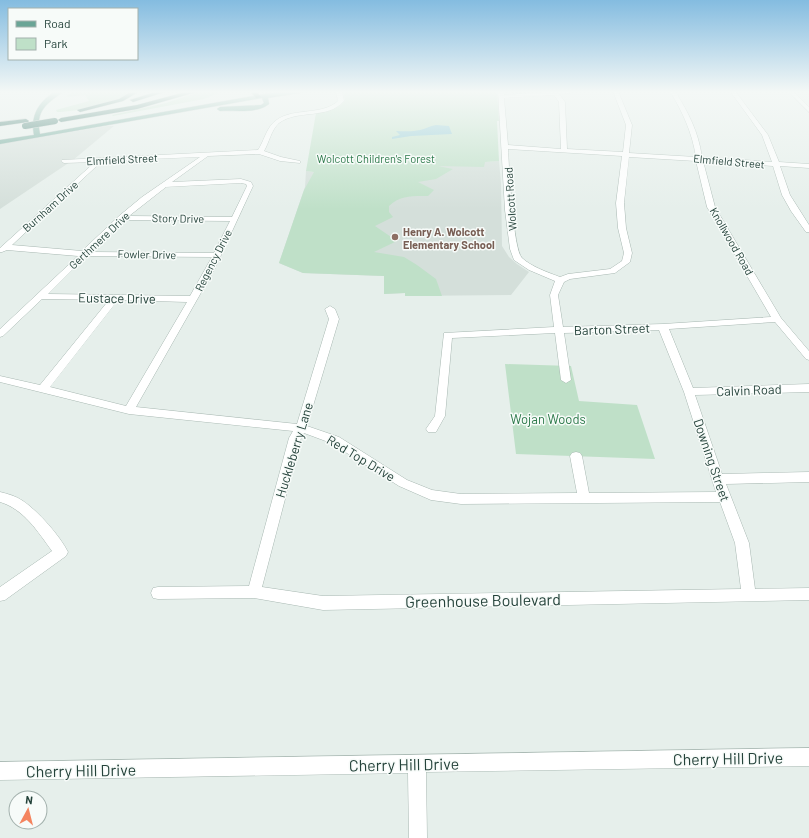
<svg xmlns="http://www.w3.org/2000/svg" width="809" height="838" viewBox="0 0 809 838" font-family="Barlow,sans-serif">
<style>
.built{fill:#d4dfda}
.green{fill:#bfe0c8}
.water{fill:#8ec9d4}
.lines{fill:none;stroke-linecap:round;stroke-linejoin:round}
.minor-casing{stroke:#a8b8b2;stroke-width:1}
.major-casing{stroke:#c2cac8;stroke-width:1}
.highway-casing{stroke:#c2cac8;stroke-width:1}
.minor{fill:#fff;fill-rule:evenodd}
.major{fill:#6aa596;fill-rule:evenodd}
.highway{fill:#2f6f62;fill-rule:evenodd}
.highway-bridge-casing{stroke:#c2cac8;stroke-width:7;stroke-linecap:butt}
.highway-bridge{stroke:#2f6f62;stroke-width:6}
.education-dot{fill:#8d6e63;stroke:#f7fbf9;stroke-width:1.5}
.labels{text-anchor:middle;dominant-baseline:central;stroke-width:3;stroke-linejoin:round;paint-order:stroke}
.far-park-label{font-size:11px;fill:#2d7a4b;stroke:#f7fbf9}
.far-street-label{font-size:11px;fill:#24423a;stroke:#f7fbf9}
.far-education-label{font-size:11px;font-weight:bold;fill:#785e54;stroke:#f7fbf9;text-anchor:start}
.street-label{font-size:13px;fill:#24423a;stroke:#f7fbf9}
.park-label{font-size:13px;fill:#2d7a4b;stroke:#f7fbf9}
.near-street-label{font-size:16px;fill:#24423a;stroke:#f7fbf9}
</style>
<rect width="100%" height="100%" fill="#e6efeb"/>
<path class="built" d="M107 126H114L73 160 0 209V144Z
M499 161 501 183 502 246 509 257 517 264 529 272 511 295 405 296V293L384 294V276L303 273 279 263 305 187 306 171 359 176 417 166Z"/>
<path class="green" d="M73 91H134C117 103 77 112 57 112L56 110 89 101 85 95 66 97Z
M202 91H223L204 99 113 116 112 115 166 103Z
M343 91H497L499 121H497L499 161 485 162 484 167 438 166 453 169 436 179 418 182 434 190 428 196C414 196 400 195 389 206V212L393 217 375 226 397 241 374 252 404 257 417 265 436 279 442 296H405V293L384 294V276L303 273 279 263 304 190 314 172 306 171 316 113C327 111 339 110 345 100Z
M505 364 571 366 579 401 637 405 655 459 516 454Z"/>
<path class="water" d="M436 125 449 126 452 134 411 136 392 139V137L400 135 396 131C403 131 412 132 420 130 425 129 430 126 436 125Z"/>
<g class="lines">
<g class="minor-casing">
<path id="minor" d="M336 91H342L344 101C327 120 298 109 279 123 271 130 269 143 264 151L281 157 300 161V163L280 161 259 154 208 156 172 182 241 179 251 182 253 186 215 268 136 407 297 424 329 319 325 309 330 306 335 309 339 319 307 426 339 437 407 480 432 490 461 494 577 493 570 456 572 453 576 452 580 453 582 456 589 493 716 492 684 392 659 330 564 333 571 380 566 383 561 380 555 333 452 338 445 416 436 432H428L426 429 435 416 444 333 554 327 550 295 555 281 529 270 514 260 510 249 505 210 498 91H504V95L558 91H587L559 94 565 102 567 149 623 152 626 125 613 91H618L632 125 629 153 696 157C692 132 683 113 670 91H675C689 114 698 131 702 157L772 162 762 135 730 91H735L768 135 779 162 809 164V168L780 166 790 195 809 225V232H806L791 211 782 195 773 166 703 161 715 207 781 318 809 351V360L806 359 775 322 669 329 693 388 809 384V392L695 395 722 474 809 472V482L726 484 749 543 755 589 809 588V600L323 610 254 598 158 599 153 598 151 593 153 588 158 587 249 586 289 438 293 431 129 414 0 382V376L40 385 109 300 42 299 3 336 0 337V329L78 256 7 250 2 252H0V248L95 162 64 163 61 161 62 160 258 150C264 141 266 130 273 123 290 106 321 117 338 101ZM554 95 559 102 561 149 508 145 504 98ZM508 149 622 156 616 203 618 228 624 253 622 261 610 269 568 274 560 277C547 272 532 267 522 258 513 249 509 166 508 149ZM200 157 142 197 119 216 82 251 12 245 102 161ZM629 157 696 161 707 207 771 317 663 324 563 327 558 295 564 282 570 279 615 273 630 262 632 253 626 228 624 203ZM241 183 246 184 247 186 232 217 129 216 166 187ZM124 220 230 221 214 253 91 252ZM86 256 212 257 190 296 48 294ZM118 300 187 302 126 406 50 387ZM304 433 331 443 399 486 431 500 461 504 720 502 735 543 741 589 323 596 262 587 301 438Z
M788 91H793L809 107V112Z
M0 492C8 494 16 496 23 501 38 511 60 536 68 552L66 556 5 600 0 601V587L52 551C38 532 24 509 0 502Z
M809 748V766L426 772 427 838H409L408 773 0 780V762Z"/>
</g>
<g class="major-casing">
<path id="major" d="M56 91H64C47 104 35 110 40 134L264 94 291 91H312L268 98 269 104C257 114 235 110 220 111L217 109 220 107 261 105 264 103 262 98 0 144V140L34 135C30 115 39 101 56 91Z"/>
</g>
<g class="highway-casing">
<path id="highway" d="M132 91H140L123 101 80 112 77 110 119 99Z
M158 91H168L133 102 130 100Z
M189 91H200L137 109 61 122 58 120 61 118 137 105Z
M250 91H256L261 97 256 98Z
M26 119 29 121 28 122 0 126V122Z"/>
</g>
<use href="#minor" class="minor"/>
<use href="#major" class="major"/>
<use href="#highway" class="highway"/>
<g class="highway-bridge-casing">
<path id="highway-bridge" d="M25 126 55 121"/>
</g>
<use href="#highway-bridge" class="highway-bridge"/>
</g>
<linearGradient id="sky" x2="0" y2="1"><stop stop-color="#84bce0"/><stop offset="0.44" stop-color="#f4f8f6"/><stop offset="1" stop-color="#f4f8f6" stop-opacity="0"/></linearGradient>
<rect width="809" height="209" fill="url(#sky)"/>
<circle class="education-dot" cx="395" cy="237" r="4"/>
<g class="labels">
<g class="far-park-label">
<text x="376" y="158">Wolcott Children's Forest</text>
</g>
<g class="far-street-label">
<text transform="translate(122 159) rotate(-3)">Elmfield Street</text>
<text transform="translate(729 161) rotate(5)">Elmfield Street</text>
<text transform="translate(510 199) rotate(-94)">Wolcott Road</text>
<text transform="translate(50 206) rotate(-42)">Burnham Drive</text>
<text transform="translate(178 218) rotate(1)">Story Drive</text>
<text transform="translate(99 240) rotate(-43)">Gerthmere Drive</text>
<text transform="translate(732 241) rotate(60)">Knollwood Road</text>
<text transform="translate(147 254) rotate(1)">Fowler Drive</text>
<text transform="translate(213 260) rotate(-63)">Regency Drive</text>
</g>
<g class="far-education-label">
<text x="403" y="231">Henry A. Wolcott<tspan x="403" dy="13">Elementary School</tspan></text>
</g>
<g class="street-label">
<text transform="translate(117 298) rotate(1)">Eustace Drive</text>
<text transform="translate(612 329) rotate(-2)">Barton Street</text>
<text transform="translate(749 390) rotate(-2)">Calvin Road</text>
<text transform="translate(294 450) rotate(-73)">Huckleberry Lane</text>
<text transform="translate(361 458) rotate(31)">Red Top Drive</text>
<text transform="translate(712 460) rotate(71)">Downing Street</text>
</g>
<g class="park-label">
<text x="548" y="419">Wojan Woods</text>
</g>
<g class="near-street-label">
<text transform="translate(483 600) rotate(-1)">Greenhouse Boulevard</text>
<text transform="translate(728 758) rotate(-1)">Cherry Hill Drive</text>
<text transform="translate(404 764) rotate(-1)">Cherry Hill Drive</text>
<text transform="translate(81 770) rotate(-1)">Cherry Hill Drive</text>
</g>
</g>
<rect x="8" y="8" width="130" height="52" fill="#f7fbf9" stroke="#a3b1ad"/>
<rect x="16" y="21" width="20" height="6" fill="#6aa596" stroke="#a3b1ad"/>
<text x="44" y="28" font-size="12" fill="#24423a">Road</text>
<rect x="16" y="38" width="20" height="12" fill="#bfe0c8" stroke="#a3b1ad"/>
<text x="44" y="48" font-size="12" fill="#24423a">Park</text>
<g transform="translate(28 810) rotate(7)"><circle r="19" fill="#f7fbf9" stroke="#a3b1ad"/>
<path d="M0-3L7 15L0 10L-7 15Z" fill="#f4845f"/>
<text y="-6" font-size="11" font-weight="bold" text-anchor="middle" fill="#24423a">N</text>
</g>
</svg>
